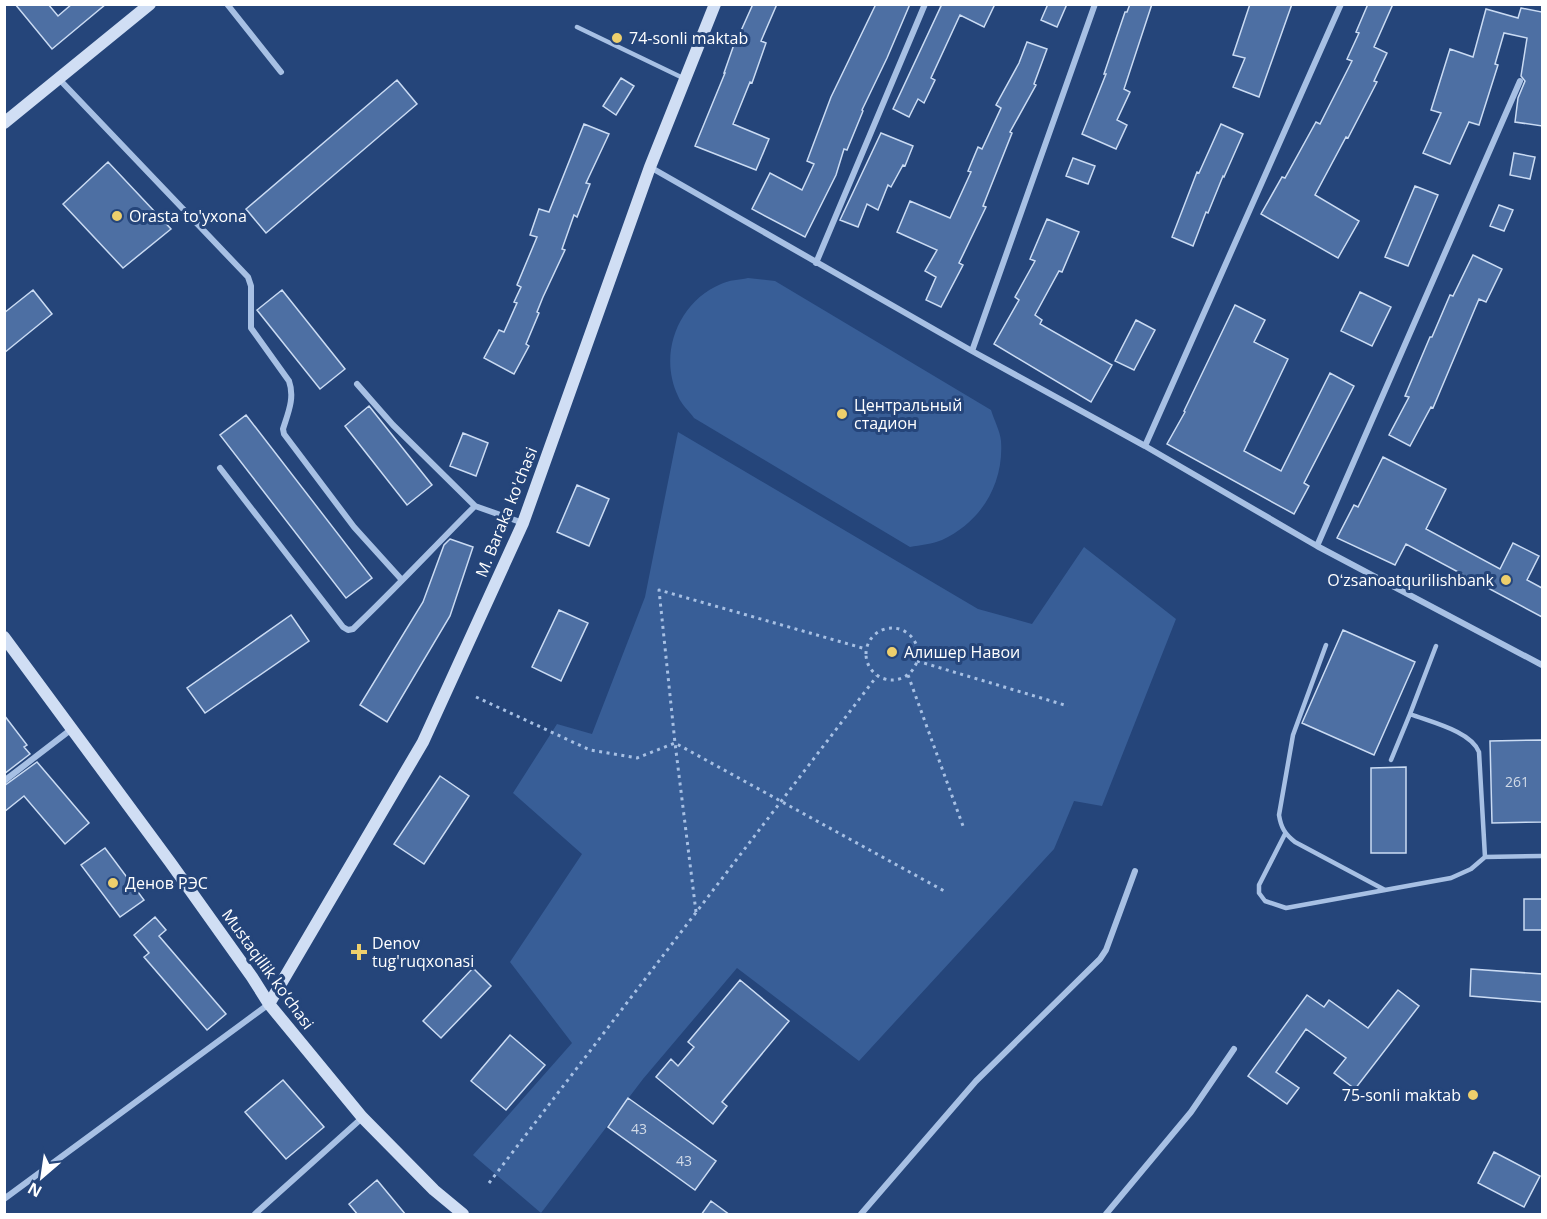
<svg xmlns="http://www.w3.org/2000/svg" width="1547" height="1219" viewBox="0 0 1547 1219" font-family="'Open Sans',sans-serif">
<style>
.green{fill:#385e97}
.building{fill:#4d6fa3;stroke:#cadbf3;stroke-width:1.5}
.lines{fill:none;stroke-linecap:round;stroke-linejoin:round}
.path{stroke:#a7c0e4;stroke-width:3;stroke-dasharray:3 4.5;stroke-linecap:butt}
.lane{stroke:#a7c0e4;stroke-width:4.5}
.street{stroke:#a7c0e4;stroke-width:6}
.secondary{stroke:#d0def4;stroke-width:12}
.poi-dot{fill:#eecf6c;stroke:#25457a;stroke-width:2}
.labels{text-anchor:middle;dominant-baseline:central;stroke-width:6;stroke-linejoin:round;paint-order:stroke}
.number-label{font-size:14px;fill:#d2dbe8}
.poi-label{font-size:16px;fill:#fff;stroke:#25457a;text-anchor:start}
.street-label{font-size:16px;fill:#fff;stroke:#25457a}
</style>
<rect width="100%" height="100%" fill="#25457a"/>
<path class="green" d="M748 278 775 281 991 410C994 420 1000 431 1001 441 1004 484 981 522 942 540 933 544 920 545 910 547L694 418C689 411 681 404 678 396 658 354 678 302 721 284 729 280 739 280 748 278Z
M678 432 978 609 1032 624 1084 547 1176 619 1102 806 1074 801 1054 849 859 1061 737 968 643 1079 541 1213 473 1155 572 1043 510 962 582 854 513 793 557 724 592 734 645 597Z"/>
<path class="building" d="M15 4H48L58 16 72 4H106L52 49Z
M753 4H777L761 41 766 43 752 83 750 82 733 124 769 139 756 170 695 146 725 73H724L738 33H740Z
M876 4H910L887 58 862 110 863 111 847 150 844 149 836 175 805 237 752 209 770 173 802 190 814 164 807 161 831 97Z
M937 4H995L984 27 960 15 931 78 935 80 924 103 918 99 909 117 893 109 941 6Z
M1048 4H1067L1057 27 1041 20Z
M1130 4H1152L1124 89 1130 92 1117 120 1127 125 1116 149 1082 134 1106 74H1104L1125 12H1127Z
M1250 4H1292L1259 97 1233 87 1245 58 1233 55Z
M1368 4H1393L1374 47 1387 53 1374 81 1377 82 1348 138 1346 137 1315 195 1359 221 1338 258 1261 214 1282 177 1285 178 1316 122 1320 124 1352 61 1347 59 1359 33 1356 32Z
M1521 8 1542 12V126L1515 122 1518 98 1525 81 1521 76 1527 38 1504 33 1495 64 1498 65 1479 125 1469 122 1450 164 1423 153 1441 113 1431 110 1450 49 1473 57 1486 9 1518 18Z
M1027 42 1047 49 1034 84 1036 85 1010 132 1012 133 983 206 986 207 959 263 963 265 941 307 926 300 936 277 925 271 937 250 897 232 910 201 950 218 971 172 968 171 978 147 982 149 1001 108 996 105 1019 63Z
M621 78 634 86 616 115 603 106Z
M397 80 417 104 266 233 246 209Z
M584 124 609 134 586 183 590 184 577 217 574 215 562 249 565 250 543 297 537 312 539 313 526 344 529 346 514 374 484 358 499 330 504 332 517 303 514 302 521 287 517 285 537 237 530 235 539 209 549 212Z
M1221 124 1243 134 1224 177 1223 176 1208 213 1206 212 1193 246 1172 237 1197 172 1199 173Z
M881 133 913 146 905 166 903 165 891 187 888 185 878 210 867 204 858 227 840 220Z
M1514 153 1535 157 1530 179 1510 175Z
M1073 158 1095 166 1088 184 1066 176Z
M108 162 171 229 123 268 63 204Z
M1415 186 1438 195 1408 266 1385 257Z
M1499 205 1513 210 1504 231 1490 226Z
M1047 219 1079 232 1062 272 1059 271 1035 315 1042 320 1040 324 1112 365 1091 402 994 344 1019 300 1015 297 1035 261 1030 259Z
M1473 255 1502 269 1486 302 1479 299 1433 408 1431 407 1410 446 1389 435 1409 397 1405 396 1430 337H1432L1450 295 1453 296Z
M33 290 52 314 4 353V313Z
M282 290 345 369 320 389 257 310Z
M1360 292 1391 307 1372 346 1341 331Z
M1235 305 1265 320 1254 342 1288 359 1244 451 1281 471 1330 373 1354 386 1304 483 1309 486 1294 514 1167 444 1185 412 1184 411Z
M1136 320 1155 330 1134 370 1115 361Z
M369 406 432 485 407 505 345 426Z
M246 415 372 578 346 598 220 435Z
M463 433 488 443 476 476 450 466Z
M1383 457 1446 489 1426 529 1500 569 1513 543 1539 556 1527 580 1542 588V617L1406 544 1395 565 1337 538 1354 505 1358 507Z
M577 485 609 499 589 546 557 532Z
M450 539 473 547 450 616 387 722 360 705 423 602 444 545Z
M559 610 588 623 561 681 532 667Z
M291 615 309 641 205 713 187 688Z
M1343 630 1415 662 1374 755 1302 723Z
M4 715 27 745 24 747 30 754 4 774Z
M1542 740V822L1492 823 1490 741Z
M37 762 89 823 65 844 24 796 4 812V786Z
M1406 767V853H1371V768Z
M440 776 469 796 424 864 394 844Z
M105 848 144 900 120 917 81 865Z
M1524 899H1542V930H1524Z
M155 917 166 930 159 936 226 1014 207 1030 144 957 149 953 134 935Z
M473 968 491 986 441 1038 423 1021Z
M1471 969 1542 974V1002L1470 996Z
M740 980 789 1021 722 1102 727 1106 713 1124 656 1077 671 1059 678 1066 694 1047 688 1042Z
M1398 990 1419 1006 1355 1089 1334 1073 1346 1058 1306 1029 1276 1072 1299 1088 1287 1104 1248 1076 1307 995 1324 1007 1329 1000 1368 1028Z
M510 1035 545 1065 506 1110 471 1081Z
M283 1080 324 1127 286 1159 245 1112Z
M628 1098 716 1161 695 1190 608 1127Z
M1494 1152 1540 1176 1524 1207 1478 1183Z
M377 1180 406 1215H358L349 1204Z
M711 1201 730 1215H701Z"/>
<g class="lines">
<path class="path" d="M866 654a26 26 0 1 1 52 0a26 26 0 1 1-52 0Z
M917 661 1068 706
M908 675 963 826
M476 697 590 750 637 758 675 743 946 892
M696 912 675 743 659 590 866 649
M489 1183 877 676"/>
<path class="lane" d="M577 27 683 78
M1326 645 1293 735 1279 815C1281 828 1285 834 1295 842L1385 890
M1436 646 1410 714C1430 722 1471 731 1479 752L1485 857
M1391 760 1410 714
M1285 834 1259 885V893L1265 901 1286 908 1451 878 1471 869 1485 857 1542 856"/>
<path class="street" d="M227 4 281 72
M59 79 248 277 251 286V328L289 381C295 398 288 413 283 429L284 434 354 527 401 579
M650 167 972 351 1145 446 1317 546 1542 665
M816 263 925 4
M972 351 1095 4
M357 384 393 425 475 506 523 523
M1145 446 1341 4
M220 468 343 627 348 630 353 629C395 589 434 547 475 506
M1317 546 1520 81
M4 781 73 728
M4 1199 269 1004
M255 1214 362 1118
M861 1214 976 1081 1100 959 1106 950 1135 871
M1106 1214 1191 1112 1234 1049"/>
<path class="secondary" d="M4 123 150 4
M4 637 170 862 252 977 269 1004 362 1117 434 1190 463 1214
M269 1004 423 742 523 523 650 167 715 4"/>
</g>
<g class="poi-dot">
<circle cx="617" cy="38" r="6"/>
<circle cx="117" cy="216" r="6"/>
<circle cx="842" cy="414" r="6"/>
<circle cx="1506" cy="580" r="6"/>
<circle cx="892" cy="652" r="6"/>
<circle cx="113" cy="883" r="6"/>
<path d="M356 943h6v6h6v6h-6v6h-6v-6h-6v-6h6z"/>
<circle cx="1473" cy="1095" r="6"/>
</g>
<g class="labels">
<g class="number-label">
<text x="1517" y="781">261</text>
<text x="639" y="1128">43</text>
<text x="684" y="1160">43</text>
</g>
<g class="poi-label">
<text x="629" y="38">74-sonli maktab</text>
<text x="129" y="216">Orasta to'yxona</text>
<text x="854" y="405">Центральный<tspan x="854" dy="18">стадион</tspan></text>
<text x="1494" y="580" text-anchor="end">Oʻzsanoatqurilishbank</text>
<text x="904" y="652">Алишер Навои</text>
<text x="125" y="883">Денов РЭС</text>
<text x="372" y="943">Denov<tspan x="372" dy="18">tug'ruqxonasi</tspan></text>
<text x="1461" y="1095" text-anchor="end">75-sonli maktab</text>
</g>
<g class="street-label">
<text transform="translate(506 512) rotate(-68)">M. Baraka ko'chasi</text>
<text transform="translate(268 969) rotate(54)">Mustaqillik ko‘chasi</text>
</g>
</g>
<rect width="1547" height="1219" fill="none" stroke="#ffffff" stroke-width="12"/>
<g transform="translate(42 1177) rotate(209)" stroke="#25457a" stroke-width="4.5" paint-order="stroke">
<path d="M0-4.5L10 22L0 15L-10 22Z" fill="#ffffff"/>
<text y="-9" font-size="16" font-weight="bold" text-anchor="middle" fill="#ffffff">N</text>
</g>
</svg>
